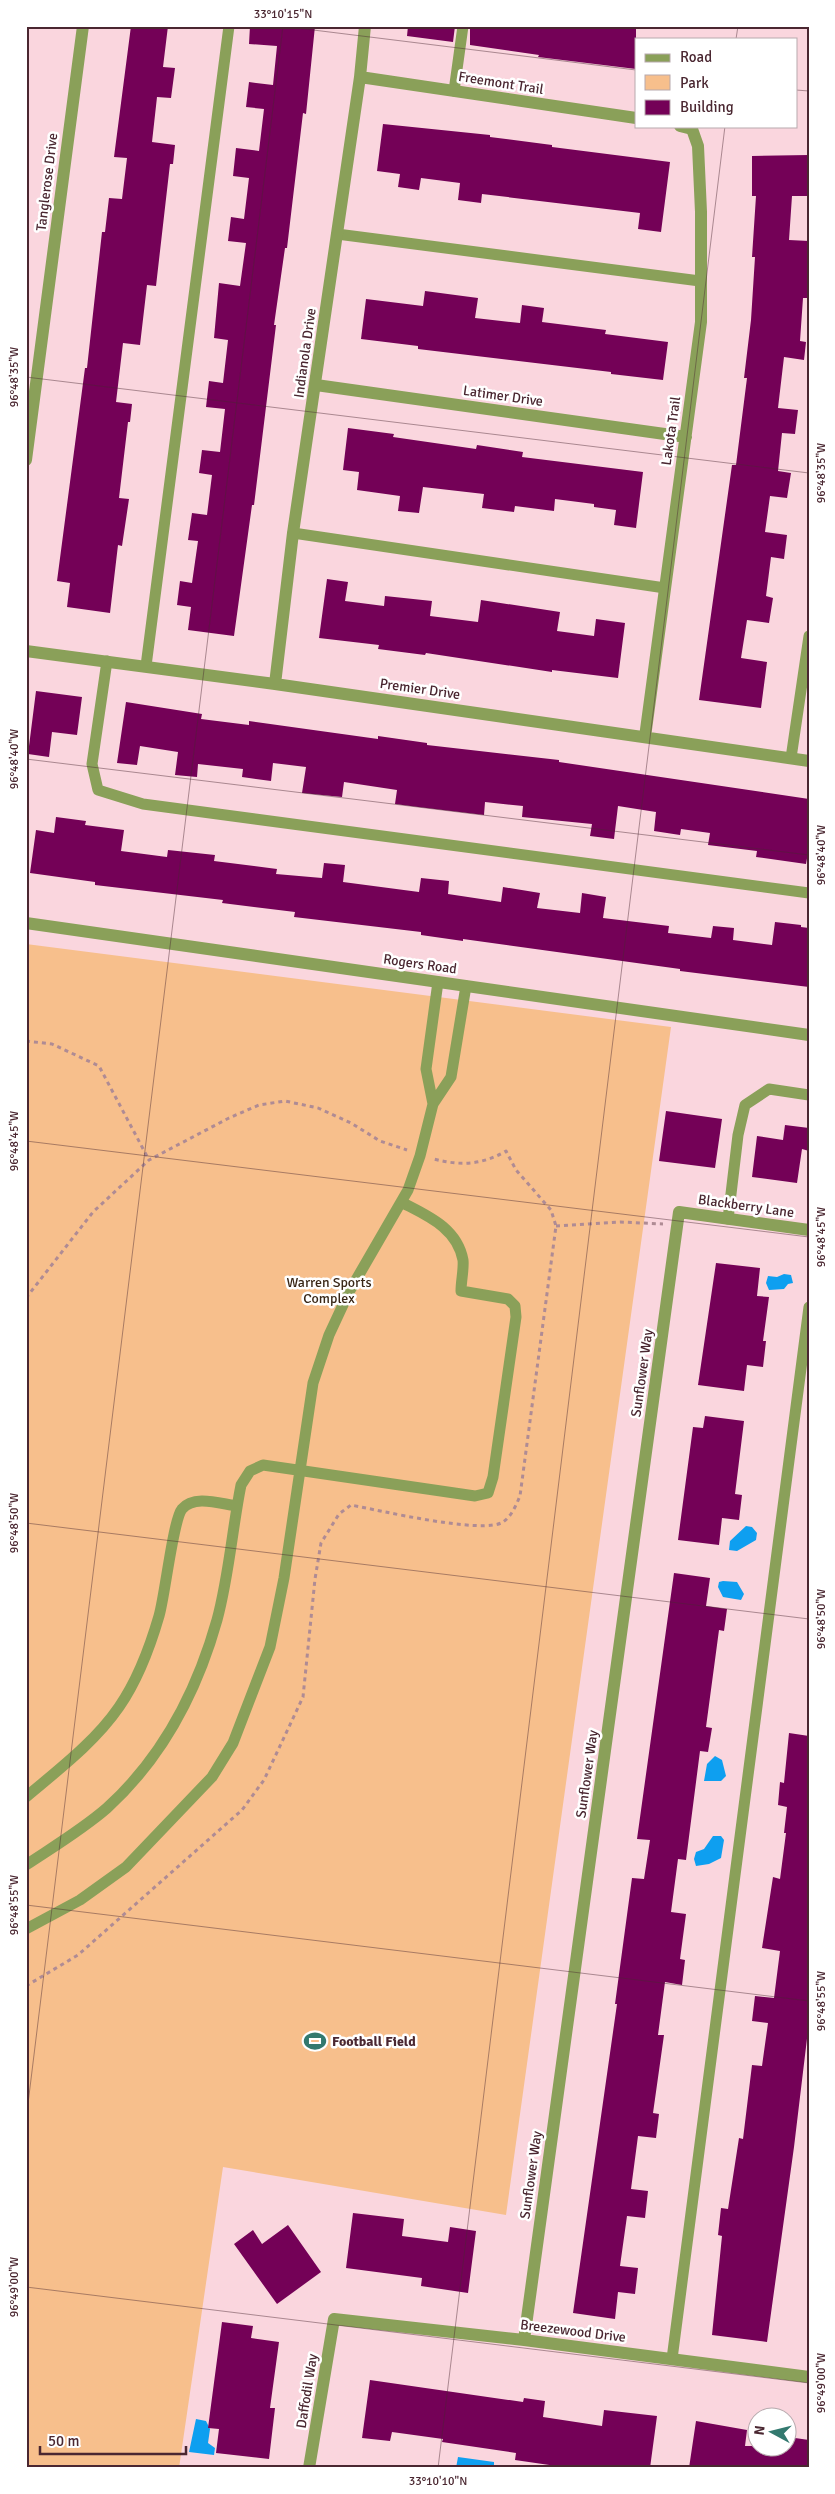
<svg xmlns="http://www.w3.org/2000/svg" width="835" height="2494" viewBox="0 0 835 2494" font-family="Signika,sans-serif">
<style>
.green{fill:#f7bf8c}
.water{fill:#0e9ff0}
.building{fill:#740157}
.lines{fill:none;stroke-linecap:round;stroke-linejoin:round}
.path{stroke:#af8b94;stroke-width:3;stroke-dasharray:4 4;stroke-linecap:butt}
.service{stroke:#8aa059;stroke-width:11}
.minor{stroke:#8aa059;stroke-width:12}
.tertiary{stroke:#8aa059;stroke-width:12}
.ticks{fill:none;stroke:#4a2731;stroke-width:1;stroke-opacity:0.45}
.labels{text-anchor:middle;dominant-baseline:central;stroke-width:5;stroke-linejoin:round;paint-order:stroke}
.street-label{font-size:14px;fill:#4a2731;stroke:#fff}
.park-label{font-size:14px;fill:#392717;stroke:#fff}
.poi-label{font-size:14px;font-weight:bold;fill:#4a2731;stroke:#fff;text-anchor:start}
.neatline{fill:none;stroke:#4a2731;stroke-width:2}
.ticks-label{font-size:12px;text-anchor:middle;fill:#4a2731}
</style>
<rect width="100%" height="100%" fill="#fad6de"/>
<path class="green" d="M26 944 671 1027 506 2215 223 2167 179 2468H26Z"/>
<path class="water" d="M784 1274 791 1275 793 1283 788 1284 784 1289 769 1290 766 1283 768 1276 777 1277Z
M746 1526 752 1527 757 1533 756 1540 737 1551 729 1550 730 1541Z
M723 1581 737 1582 744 1594 741 1600 723 1597 718 1587 719 1582Z
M715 1756 722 1760 726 1776 721 1781H704L707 1764Z
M713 1836H721L724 1840 721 1858 709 1864 696 1866 694 1859 696 1852 704 1849Z
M196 2419 206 2421 210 2429 208 2443 215 2448 214 2455 189 2452Z
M458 2457 494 2462V2468H456Z"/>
<path class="building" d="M131 26H168L163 67 175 68 171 98 157 97 152 142 175 145 173 164H170L156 286 147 285 140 345 123 343 116 402 132 404 130 422H128L119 498 129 499 122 546 118 545 110 613 67 607 70 583 57 581 85 368H87L102 232H105L109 198 122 199 127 158 114 157Z
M250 26H315L306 114 303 113 287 248H285L274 325H276L254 505H252L234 636 188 630 191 607 177 605 180 581 192 583 198 541 188 540 192 513 207 515 212 475 199 473 202 450 220 452 225 409 206 407 209 381 223 383 228 340 214 338 219 283 240 286 246 243 228 241 231 217 244 219 249 178 233 176 236 148 259 151 264 109 246 107 249 82 273 85 277 46 249 44Z
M408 26H455L453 42 407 36Z
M470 26H636V69L538 57 539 55 470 45Z
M383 124 490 135V137L552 145V147L670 162 661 232 638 229 640 213 482 194 481 203 458 200 460 183 421 178 419 190 398 187 400 174 377 171Z
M809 155V196H792L789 240 809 241V298H803L800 341 806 342 804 360 784 357 778 408 798 410 795 434 782 433 778 471 791 473 787 498 770 496 765 532 787 535 784 559 771 557 766 596 773 598 769 623 747 620 741 658 767 662 761 708 699 700 732 465H736L747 378H744L751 320 755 257H752L756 196H752V156Z
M425 291 478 298 475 318 520 323 522 305 544 308 542 322 606 330 605 334 668 342 663 380 611 374V372L418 349V346L361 339 366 299 423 306Z
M348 428 394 434 393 437 476 449 477 445 523 452 522 457 643 472 636 528 614 525 616 510 594 507V504L555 499 554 511 515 506 514 512 482 508 484 494 423 487 419 513 398 511 400 496 357 490 359 472 343 470Z
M327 579 348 582 345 601 384 606 385 596 432 601 430 616 478 622 481 600 560 612 557 631 594 636 596 619 625 623 618 678 552 670V672L426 653 425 655 378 649 379 645 319 638Z
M36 691 82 697 77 735 52 732 49 757 28 754Z
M126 702 202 714 201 719 249 725V721L378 739V736L427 743V745L559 760V762L809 799V847L806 864 756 857 757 851 708 845 710 833 681 829 680 835 654 831 656 812 618 806 614 839 590 836 592 824 522 817 523 806 485 802 484 815 418 807 395 804 397 790 344 782 342 797 302 793 306 767 273 763 271 781 242 777 243 769 198 764 197 777 175 775 178 752 140 746 137 765 117 763Z
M56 817 86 821 85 825 124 830 121 851 167 857 168 850 215 855 214 861 277 869 276 874 322 878 324 863 345 865 343 882 419 892 421 878 449 881 448 894 501 902 503 887 540 893 537 908 580 913 582 893 606 897 603 918 669 926 668 933 711 938 713 926 734 928 733 940 772 945 775 922 801 925V927L809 928V987L680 971V969L463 939V941L421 935V932L294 917 295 912 222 903 223 900 95 885V882L30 873 36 830 54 833Z
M666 1111 722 1119 715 1168 659 1161Z
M785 1125 809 1128V1151L802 1149 797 1183 752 1177 757 1136 783 1140Z
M716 1263 760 1268 757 1296 769 1297 763 1341H766L763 1367 747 1365 744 1391 698 1385Z
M705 1416 744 1421 735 1494 742 1495 739 1520 722 1518 719 1545 678 1540 693 1427 703 1428Z
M674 1573 710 1578 706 1606 727 1609 724 1631 719 1630 706 1727 712 1728 708 1752 700 1751 686 1860 678 1859 671 1912 686 1914 680 1959 685 1960 682 1985 665 1982 658 2035H664L653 2113 659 2114 656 2138 638 2136 631 2189 648 2191 645 2218 627 2216 620 2266 638 2268 635 2294 618 2292 615 2319 573 2313 617 2004H615L632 1878 644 1879 650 1840 637 1839Z
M789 1733 809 1736V2022L794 2147 767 2342 712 2335 722 2236 718 2235 721 2208 728 2209 739 2138 743 2139 752 2065 762 2066 768 2023 752 2021 755 1996 774 1998 780 1951 762 1948 773 1877 780 1879 786 1833H784L787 1807 778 1805 780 1782 784 1783Z
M353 2213 404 2219 402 2236 448 2242 450 2227 476 2231 468 2293 421 2286 422 2278 346 2268Z
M288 2225 321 2272 277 2304 234 2244 253 2230 262 2244Z
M222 2322 253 2326 251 2338 279 2342 270 2408H275L269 2459 216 2453 219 2429 208 2428Z
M370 2380 523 2402 524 2398 545 2401 543 2417 602 2426 604 2410 657 2416 650 2468H570L515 2460 516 2453 442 2442 443 2439 392 2432 390 2441 362 2438Z
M696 2421 747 2430 745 2446H788V2437L809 2440V2468H689Z"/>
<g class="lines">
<path class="path" d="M26 1041 52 1044 99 1066 149 1160
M556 1226 620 1222 663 1224
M26 1298 93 1212 149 1160 229 1118 259 1105 285 1101 318 1108 351 1123 380 1141 407 1150
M26 1986 78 1955 242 1810 264 1780 303 1697 315 1579 321 1543 339 1514 351 1505C378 1510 483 1535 503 1522 512 1516 516 1505 520 1496L556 1226 551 1210 516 1170 506 1151C482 1165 460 1166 434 1159"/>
<path class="service" d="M454 91 463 26
M337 234 700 281
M293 533 665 588
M107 661 92 764 98 790 143 804 809 893
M146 666 229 26
M791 758 809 636
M433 1104 426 1069 438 982
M728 1219 738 1135 745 1105 769 1089 809 1095
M26 1797C58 1770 95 1742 119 1707 137 1681 150 1647 159 1616 165 1596 173 1520 182 1509 194 1494 221 1504 237 1506
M26 1865C53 1847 83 1829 107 1808 162 1758 197 1691 217 1620 229 1576 232 1530 241 1485L250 1471 263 1465 475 1496 488 1493 493 1477 516 1317 515 1306 508 1299 461 1291C461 1281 464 1269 463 1260 457 1228 428 1216 403 1203
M26 1929 80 1900 126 1867 212 1777 233 1743 270 1647 284 1578 313 1383 329 1335 349 1292 408 1190 420 1156 433 1104 451 1077 466 986
M672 2359 809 1307"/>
<path class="minor" d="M360 77 636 118
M316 385 686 437
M26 460 83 26
M26 651 275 684 809 761
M275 684 293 533 360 77 365 26
M645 737 701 322V212L698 146 692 129 680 126
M524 2340 679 1212 809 1230
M309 2468 334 2319 524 2340 809 2377"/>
<path class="tertiary" d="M26 923 809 1035"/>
</g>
<path class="ticks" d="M281 26 636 70M736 39 738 26M796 90 809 91M26 377 809 473M26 759 809 855M26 1141 809 1237M26 1523 809 1619M26 1905 809 2001M26 2120 283 26M26 2287 809 2383M438 2468 725 126"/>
<defs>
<g id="stadium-bare" transform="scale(1.725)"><path d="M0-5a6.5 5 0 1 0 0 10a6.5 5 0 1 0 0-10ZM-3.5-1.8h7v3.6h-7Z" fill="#33796f" stroke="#fff" stroke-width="2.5" paint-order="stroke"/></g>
</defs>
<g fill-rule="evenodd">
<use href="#stadium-bare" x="315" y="2041"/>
</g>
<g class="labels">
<g class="street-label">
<text transform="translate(501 83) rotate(9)">Freemont Trail</text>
<text transform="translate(47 182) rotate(-83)">Tanglerose Drive</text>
<text transform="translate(305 353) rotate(-82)">Indianola Drive</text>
<text transform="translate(503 396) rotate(8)">Latimer Drive</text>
<text transform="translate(671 431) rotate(-82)">Lakota Trail</text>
<text transform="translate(420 689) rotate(8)">Premier Drive</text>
<text transform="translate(420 964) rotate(8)">Rogers Road</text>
<text transform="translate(746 1206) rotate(8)">Blackberry Lane</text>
<text transform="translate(642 1373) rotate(-82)">Sunflower Way</text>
<text transform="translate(587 1774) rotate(-82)">Sunflower Way</text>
<text transform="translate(531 2175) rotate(-82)">Sunflower Way</text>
<text transform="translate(573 2331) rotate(7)">Breezewood Drive</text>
<text transform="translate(307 2391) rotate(-81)">Daffodil Way</text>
</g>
<g class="park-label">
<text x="329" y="1282">Warren Sports<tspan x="329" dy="16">Complex</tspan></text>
</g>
<g class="poi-label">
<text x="332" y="2041">Football Field</text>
</g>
</g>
<rect width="835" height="2494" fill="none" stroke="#ffffff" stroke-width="55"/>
<rect x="635" y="38" width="162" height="90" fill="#ffffff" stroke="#b7a9ad"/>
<rect x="645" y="54" width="25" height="8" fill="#8aa059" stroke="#b7a9ad"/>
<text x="680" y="62" font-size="15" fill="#4a2731">Road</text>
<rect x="645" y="75" width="25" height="15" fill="#f7bf8c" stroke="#b7a9ad"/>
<text x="680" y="88" font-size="15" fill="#4a2731">Park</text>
<rect x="645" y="100" width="25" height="15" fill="#740157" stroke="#b7a9ad"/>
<text x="680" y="112" font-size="15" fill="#4a2731">Building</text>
<g transform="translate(772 2432) rotate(277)"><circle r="24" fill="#ffffff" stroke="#b7a9ad"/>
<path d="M0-4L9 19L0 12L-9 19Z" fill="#33796f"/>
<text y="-8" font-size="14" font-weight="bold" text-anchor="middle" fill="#4a2731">N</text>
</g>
<path d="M40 2446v8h146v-8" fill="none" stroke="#4a2731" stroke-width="2.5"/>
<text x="48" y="2446" font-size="15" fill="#4a2731" stroke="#ffffff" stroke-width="4" paint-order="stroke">50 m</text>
<rect x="28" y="28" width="780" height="2438" class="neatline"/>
<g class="ticks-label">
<text x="283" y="18">33°10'15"N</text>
<text transform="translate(14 377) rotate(-90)" y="4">96°48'35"W</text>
<text transform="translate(821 473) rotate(-90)" y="4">96°48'35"W</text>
<text transform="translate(14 759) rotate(-90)" y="4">96°48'40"W</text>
<text transform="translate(821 855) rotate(-90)" y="4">96°48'40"W</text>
<text transform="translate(14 1141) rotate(-90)" y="4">96°48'45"W</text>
<text transform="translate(821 1237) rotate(-90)" y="4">96°48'45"W</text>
<text transform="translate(14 1523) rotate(-90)" y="4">96°48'50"W</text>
<text transform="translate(821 1619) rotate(-90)" y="4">96°48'50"W</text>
<text transform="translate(14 1905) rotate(-90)" y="4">96°48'55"W</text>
<text transform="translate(821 2001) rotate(-90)" y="4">96°48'55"W</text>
<text transform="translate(14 2287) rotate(-90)" y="4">96°49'00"W</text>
<text transform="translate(821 2383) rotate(-90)" y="4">96°49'00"W</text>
<text x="438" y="2485">33°10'10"N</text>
</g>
</svg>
